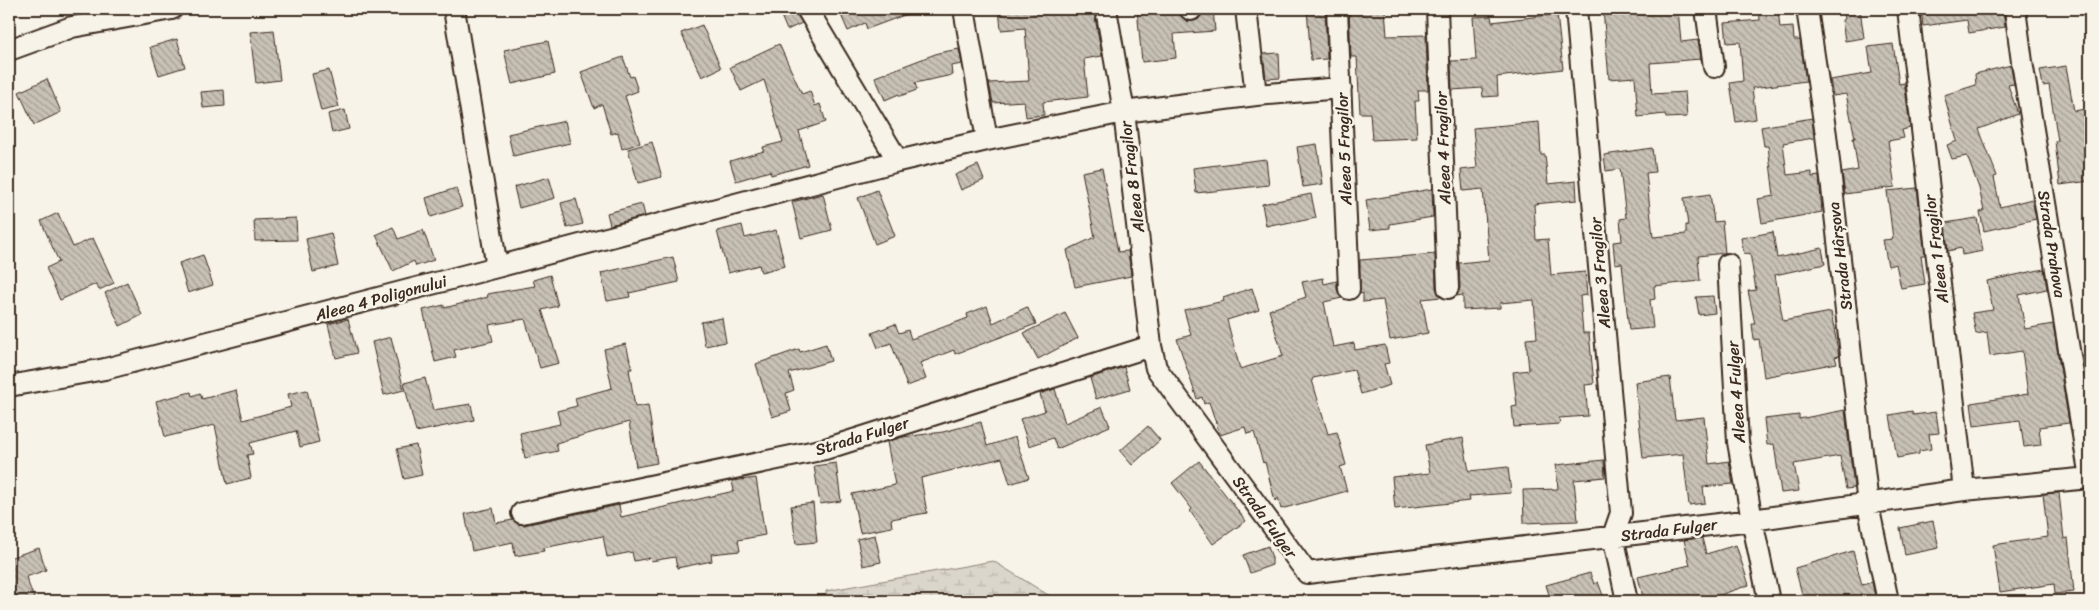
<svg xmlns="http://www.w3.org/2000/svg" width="2099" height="610" viewBox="0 0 2099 610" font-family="Sriracha,sans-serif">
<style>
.wetland{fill:url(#wetland-marsh);stroke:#8b8074}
.building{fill:url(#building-back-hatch);stroke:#3b2a1e}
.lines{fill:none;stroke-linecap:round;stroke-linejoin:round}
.street-casing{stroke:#3b2a1e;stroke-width:24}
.street{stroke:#f7f3e8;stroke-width:20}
.labels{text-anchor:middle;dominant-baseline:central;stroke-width:5;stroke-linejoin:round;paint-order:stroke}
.street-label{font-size:16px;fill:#3b2a1e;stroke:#f7f3e8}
</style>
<defs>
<pattern id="wetland-marsh" width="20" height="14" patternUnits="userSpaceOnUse" patternTransform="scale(1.25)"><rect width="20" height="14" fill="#dbd6cb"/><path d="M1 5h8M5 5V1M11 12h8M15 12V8" fill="none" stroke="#bdb8ae"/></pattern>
<pattern id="building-back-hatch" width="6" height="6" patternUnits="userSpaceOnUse" patternTransform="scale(1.25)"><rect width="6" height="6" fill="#c8c1b6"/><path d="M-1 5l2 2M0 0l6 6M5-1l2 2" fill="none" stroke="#a49d93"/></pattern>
</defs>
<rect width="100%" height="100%" fill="#f7f3e8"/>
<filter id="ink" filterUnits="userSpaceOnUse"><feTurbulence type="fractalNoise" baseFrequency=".02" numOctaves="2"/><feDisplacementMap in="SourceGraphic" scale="10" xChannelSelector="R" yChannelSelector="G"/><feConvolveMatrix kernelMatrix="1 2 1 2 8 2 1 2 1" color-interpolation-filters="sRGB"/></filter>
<g filter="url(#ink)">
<path class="wetland" d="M993 561 1058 601H827L826 591Z"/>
<path class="building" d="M778 9H795L802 23 787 30Z
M854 9H915V11L867 29 865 23 848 31 841 15Z
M999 9H1088V13L1094 12 1102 56 1084 59 1088 97 1043 102 1044 115 1026 117 1024 101 993 103 989 83 1029 81 1025 28 1001 30Z
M1137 9H1178L1182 17 1188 22 1199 19 1203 9H1213L1215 31 1174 34 1176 58 1142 62Z
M1307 9H1325L1327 59 1311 60Z
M1349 9H1385L1387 36 1426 35 1428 90H1418L1419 101H1415L1417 138 1372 140 1370 113H1360L1357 57H1351Z
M1603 9H1678L1681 42 1698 40 1701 59 1650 63 1652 94 1685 92 1687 117 1666 118 1665 114 1638 117 1635 77 1609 79Z
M1759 9H1778L1780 28 1793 27 1794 40H1800L1806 81 1752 88 1756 119 1736 122 1730 83 1743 81 1740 42 1727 43 1725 23 1760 20Z
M1843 9H1860L1864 38 1845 41 1842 20 1845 19Z
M1921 9H2003L2005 27 1969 33 1967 20 1923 26Z
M1557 14 1563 69 1497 77 1498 96 1483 97 1482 88 1452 90 1451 61 1476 60 1473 17 1491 16 1492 22Z
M702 25 721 68 702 77 681 33Z
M274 30 280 80 256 83 250 32Z
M177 39 185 67 159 75 150 47Z
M548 41 555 74 512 84 504 50Z
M779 44 802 94 810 91 815 106 820 104 826 122 799 131 808 165 771 175 770 171 736 181 730 161 764 151 763 147 783 142 764 80 741 91 730 67Z
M1893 44 1899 84 1904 83 1906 95 1910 128 1902 130 1904 138 1888 141 1895 187 1845 194 1842 173 1858 170 1853 138H1855L1846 94 1833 96 1830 80 1872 73 1868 47Z
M959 49 962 64 951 66 952 75 915 83 917 90 900 96 899 94 885 100 875 77 938 53Z
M1279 53 1280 78 1266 79 1263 54Z
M623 57 630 77 633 76 638 91 625 96 640 143 622 149 618 132 611 134 602 104 594 108 581 72Z
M2011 65 2014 84 2008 85 2018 114 1979 129 1997 176 1994 177 2000 207 2032 199 2036 219 1984 231 1980 212 1984 211 1979 188 1967 156 1952 159 1947 145 1957 141 1944 95 1976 85 1975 74Z
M2066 66 2074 111 2090 108V181L2060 185 2055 141H2058L2049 85 2043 86 2040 70Z
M329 70 339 107 321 111 312 74Z
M47 79 61 112 34 125 19 92Z
M224 90 225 106 203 108 201 92Z
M345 110 349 129 332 133 328 114Z
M1812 118 1814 138 1783 143 1787 175 1812 172V177L1819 176 1822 212 1762 223 1758 199 1774 196 1768 146H1764L1761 127Z
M565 121 570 143 513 156 508 134Z
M1539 122 1541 155H1545L1548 184 1576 181 1577 200 1534 204 1536 240 1548 239 1551 275 1585 272 1587 295 1580 296 1583 333H1589L1594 384 1585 385 1588 416 1559 418 1560 424 1514 427 1512 407 1517 406 1513 372 1529 370 1526 339 1537 338 1534 300 1500 303V308L1463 310V295L1456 296 1460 288 1459 263 1489 260 1483 189 1463 191 1461 170 1477 168 1473 128Z
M652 142 662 177 638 183 628 149Z
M1317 144 1323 184 1303 187 1297 147Z
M1652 148 1655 172 1646 173 1653 237 1686 234V225H1688L1684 198 1710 194 1714 222 1722 221 1725 253 1698 256 1700 281 1654 286 1655 299 1650 300 1653 328 1629 330 1622 263 1615 264 1613 242 1622 241 1620 219 1626 218 1620 169 1606 171 1604 155Z
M1266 159 1269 185 1196 193 1193 168Z
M978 165 984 180 961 190 955 175Z
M1102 168 1118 252 1128 251 1131 276 1075 287 1067 250 1095 237 1082 172Z
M549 177 555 198 519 208 514 187Z
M456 188 462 207 431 217 426 198Z
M1917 188 1925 255H1921L1925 284 1901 288 1896 264 1888 266 1883 240 1893 239 1887 191Z
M1432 189 1433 217 1390 224V228L1370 230 1366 200Z
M877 190 895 236 875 244 858 198Z
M823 194 832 230 801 238 792 202Z
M1311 194 1316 218 1281 225 1280 223 1266 226 1262 204Z
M576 199 583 224 567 228 561 203Z
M642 204 645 216 610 225 607 213Z
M58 213 73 247 93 238 114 283 99 290 96 284 60 300 46 268 59 262 41 221Z
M296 218 297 240 255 241 254 220Z
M1977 218 1983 251 1962 255 1961 248 1948 251 1945 223Z
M742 225 745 238 776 230 785 266 761 272 759 265 728 273 717 231Z
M393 227 398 239 423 230 434 260 416 266 414 261 393 271 376 235Z
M1773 232 1777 258 1822 248 1825 264 1775 275 1783 321 1831 312 1839 356 1835 357 1837 363 1764 377 1759 339 1754 340 1752 324H1755L1748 291 1756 290 1750 253 1744 254 1741 238Z
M331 233 338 266 313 272 306 239Z
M1435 254 1436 288 1441 297 1422 299 1428 333 1390 340 1383 300 1363 302V293L1360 294V260Z
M203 255 213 285 188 293 179 263Z
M673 257 679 282 629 293 630 297 607 301 601 273Z
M2044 269 2047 289 2019 295 2025 329 2053 324 2069 423 2039 427 2041 445 2024 447 2020 420 1974 426 1971 403 2028 394 2022 351 1990 356 1987 332 1976 334 1972 313 1993 310 1987 281Z
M550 275 558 306 542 310 559 363 540 368 525 319 489 325 493 341 454 350 456 357 435 362 423 310 444 305V308L488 297 487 294 535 286 533 280Z
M1323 278 1324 284 1337 281V290L1342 298 1324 302 1333 347 1354 343 1355 350 1385 345 1389 363 1384 364 1390 385 1361 394 1354 370 1313 378 1312 380 1328 434 1337 432 1346 465 1340 467 1347 491 1281 509 1278 498 1275 501 1265 462 1263 463 1254 432 1247 434 1245 427 1220 435 1209 402 1204 404 1202 397 1197 399 1177 339 1191 335 1184 310 1224 301 1223 298 1252 288 1259 310 1227 320 1240 369 1283 356 1269 310 1306 297 1302 282Z
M127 282 142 315 120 326 105 293Z
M1713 296 1715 313 1699 315 1696 297Z
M987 306 993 323 1027 307 1036 324 955 354 954 350 920 363 926 379 907 386 891 343 878 348 872 333 895 324 899 333 908 330 911 339 968 318 967 314Z
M1065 313 1078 338 1038 359 1024 333Z
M722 318 726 342 705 346 701 322Z
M348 319 357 353 336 358 328 324Z
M391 337 404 390 384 395 372 342Z
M626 344 632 369H629L635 407 648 405 657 463 636 467 629 422 556 443 558 451 525 458 520 433 560 424 557 411 577 406 575 398 612 388 604 349Z
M826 344 831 361 789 373 794 390 786 393 791 411 772 417 756 364 799 349 800 352Z
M1124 367 1130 389 1096 399 1090 378Z
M1670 377 1675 420 1704 417 1709 464 1729 461 1733 484 1703 487 1705 503 1689 505 1683 454 1643 458 1635 382Z
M425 378 433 410 471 404 474 420 416 432 404 383Z
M1055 389 1065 423 1102 407 1110 426 1057 449 1053 438 1029 446 1020 419 1045 411 1040 394Z
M236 390 243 420 291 407 288 394 307 390 319 442 300 447 296 431 250 443 253 454 247 455 251 478 227 484 215 425 165 437 156 401 191 392 192 396 200 393 202 399Z
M1845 410 1854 488 1846 489 1840 456 1794 464 1799 491 1781 493 1774 444 1767 445 1764 419 1799 415V419Z
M1912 411 1913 415 1936 412 1939 433 1929 434 1931 449 1919 451V454L1897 458 1890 415Z
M981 422 987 446 1015 437 1029 478 1010 484 1002 458 921 478 927 513 891 519 892 527 860 533 852 494 895 485 887 442 903 437 943 432Z
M1148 426 1160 440 1132 465 1120 451Z
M1463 438 1469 471 1508 467 1511 493 1469 496 1470 501 1395 509 1392 477 1430 473 1425 445Z
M416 445 422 475 404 479 397 449Z
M1604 460 1605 477 1574 480 1578 521 1524 523 1523 490 1558 489 1556 465Z
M1199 461 1246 521 1213 544 1190 511 1192 509 1172 483Z
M836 463 841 501 820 504 814 466Z
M756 478 765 535 738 540 740 551 711 554 712 561 677 568 675 557 651 561 650 558 634 561 632 552 607 557 603 536 543 548 544 551 515 556 513 542 472 551 465 514 493 508 496 523 513 520 518 524 524 525 619 505 621 517 734 491 732 481Z
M2059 493 2064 539 2068 538 2074 592 2055 594 2054 584 2000 592 1993 545 2048 537 2043 494Z
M813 503 817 542 796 544 791 506Z
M1933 521 1939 548 1905 555 1900 528Z
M875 535 881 562 863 566 857 539Z
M1702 538 1706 554 1736 545 1749 585 1717 596 1718 601H1644L1638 577 1690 565 1684 540Z
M1268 546 1272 558V565L1250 573 1243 555Z
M39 548 46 570 26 577 35 601H9V558Z
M1853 551 1862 585 1872 582 1876 601H1819V597L1804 601 1795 568Z
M1590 573 1594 584 1598 582 1605 601H1551L1546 585Z"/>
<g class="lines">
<g class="street-casing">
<path id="street" d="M807 9 898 161
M964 9 987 140
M1106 9 1124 112 1151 346 1156 368 1307 573 1752 520 1964 490 2090 478 2022 62 2015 9
M1190 9 1191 10
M1246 9 1256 95
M1337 9 1349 289
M1437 9 1448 288
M1576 9 1621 513 1613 536 1627 601
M1706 9 1714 67
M1807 9 1826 135 1868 505 1888 601
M1908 9 1964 490
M9 50 72 27 172 9
M1728 264 1738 442 1752 520 1769 601
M497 267 898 161 987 140 1124 112 1256 95 1341 88
M9 386 105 369 497 267 454 9
M522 513 825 449 1151 346"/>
</g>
<use href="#street" class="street"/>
</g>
</g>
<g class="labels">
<g class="street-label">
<text transform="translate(1443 148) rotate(-92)">Aleea 4 Fragilor</text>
<text transform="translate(1344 149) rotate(-92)">Aleea 5 Fragilor</text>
<text transform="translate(1132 177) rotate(-97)">Aleea 8 Fragilor</text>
<text transform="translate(2052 244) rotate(81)">Strada Prahova</text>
<text transform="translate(1936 249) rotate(-97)">Aleea 1 Fragilor</text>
<text transform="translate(1840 256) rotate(-97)">Strada Hârșova</text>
<text transform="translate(1600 273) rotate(-95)">Aleea 3 Fragilor</text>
<text transform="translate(381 298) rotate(-15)">Aleea 4 Poligonului</text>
<text transform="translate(1736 392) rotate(-94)">Aleea 4 Fulger</text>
<text transform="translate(862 436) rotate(-17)">Strada Fulger</text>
<text transform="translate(1265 517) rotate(54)">Strada Fulger</text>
<text transform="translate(1669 530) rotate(-7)">Strada Fulger</text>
</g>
</g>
<rect width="2099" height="610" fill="none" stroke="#f7f3e8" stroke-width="30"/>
<rect x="15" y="15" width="2069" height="580" fill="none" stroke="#3b2a1e" stroke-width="2" filter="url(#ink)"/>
</svg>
